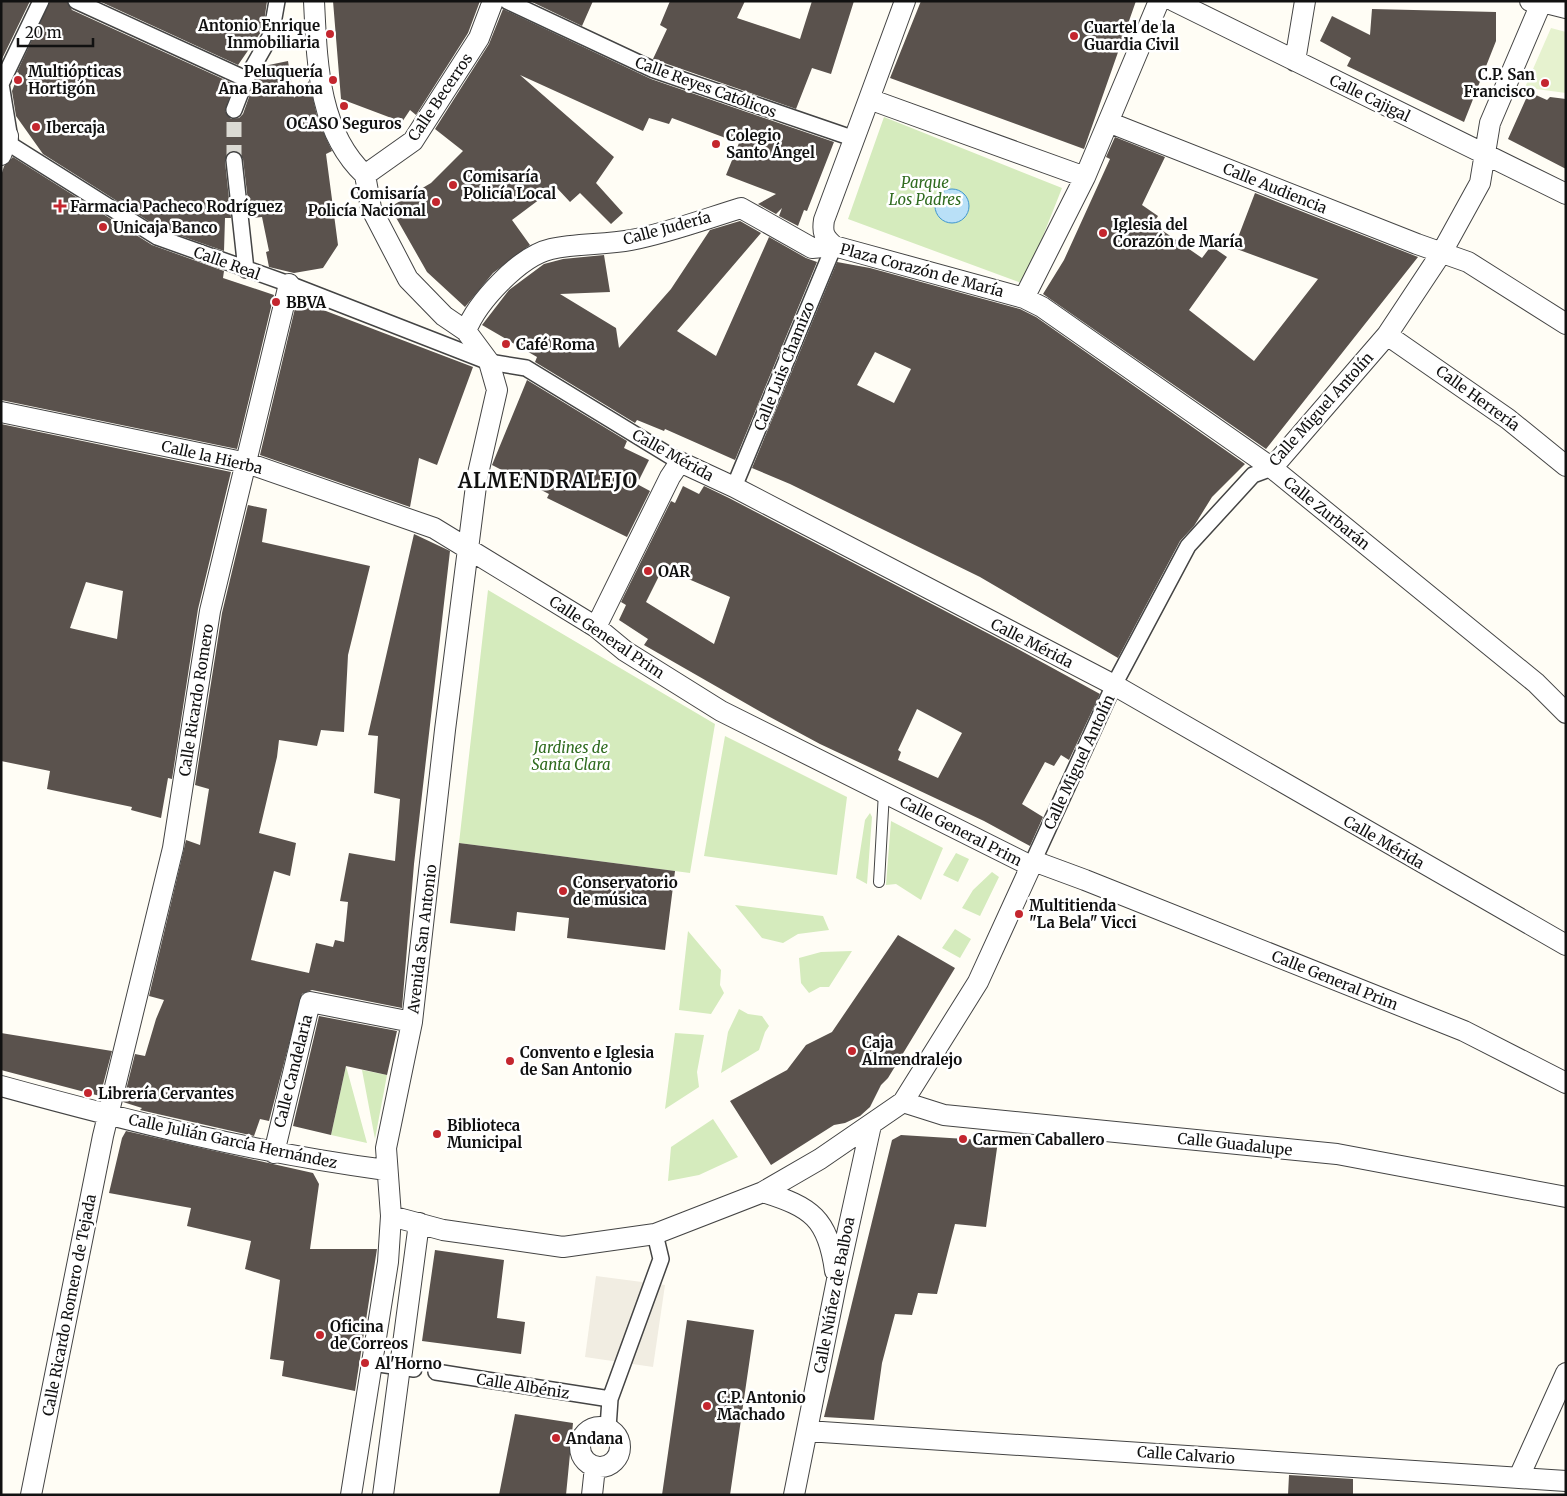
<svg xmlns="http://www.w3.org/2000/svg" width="1567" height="1496" viewBox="0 0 1567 1496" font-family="Merriweather,serif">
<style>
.green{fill:#d5ebbd}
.pitch{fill:#e6f2cf}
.plaza{fill:#f1ede2}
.water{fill:#b9e0f7;stroke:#3f96cf}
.building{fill:#5a524d;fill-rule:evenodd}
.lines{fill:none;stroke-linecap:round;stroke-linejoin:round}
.pedestrian-tunnel{stroke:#dbdad3;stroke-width:15;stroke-dasharray:15 8;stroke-linecap:butt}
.service-casing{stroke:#444;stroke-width:12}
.pedestrian-casing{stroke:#444;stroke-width:18}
.minor-casing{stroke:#444;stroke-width:22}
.service{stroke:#fff;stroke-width:10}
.pedestrian{stroke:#fff;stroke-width:15}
.minor{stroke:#fff;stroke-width:20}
.poi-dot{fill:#c4262e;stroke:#fff;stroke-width:2}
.labels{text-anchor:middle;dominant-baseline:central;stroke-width:5;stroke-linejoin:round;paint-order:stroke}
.poi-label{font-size:15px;font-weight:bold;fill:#111;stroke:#fff;text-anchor:start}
.street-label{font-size:15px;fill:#111;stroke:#fff}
.park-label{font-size:15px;font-style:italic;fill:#2f6b1f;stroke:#fff}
.district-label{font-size:20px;font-weight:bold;letter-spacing:1px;fill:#111;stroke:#fff}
</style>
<rect width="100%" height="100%" fill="#fffdf5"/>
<path class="green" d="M884 117 1062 188 1024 284 848 219Z
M488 590 715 724 690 873 459 843Z
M725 736 847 797 837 875 704 856Z
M870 813 872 817 867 884 856 878 865 820Z
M891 821 943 848 921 900 896 884 886 885Z
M956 853 969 859 958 882 943 875Z
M992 872 999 877 980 916 962 908 973 890Z
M735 905 823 916 829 930 798 934 783 943 762 938Z
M955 929 971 939 960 958 942 948Z
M688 931 721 970 720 985 724 993 711 1014 679 1010Z
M852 951 829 987H820L809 993 801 983 799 958 821 952Z
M739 1009 748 1014 762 1016 769 1026 765 1032 759 1050 721 1073 728 1032Z
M675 1033 704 1035 697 1072 699 1087 665 1109Z
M346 1066 367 1143 331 1135Z
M362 1070 387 1075 375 1139Z
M713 1119 738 1157 699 1175 668 1181 671 1147Z"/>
<path class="pitch" d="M1551 28 1566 32V93L1536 89 1529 92 1526 85Z"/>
<path class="plaza" d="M596 1276 665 1285 653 1367 585 1357Z"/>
<path class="water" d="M935 206a17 17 0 1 1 34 0a17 17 0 1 1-34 0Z"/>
<path class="building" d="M1 1H30L1 61Z
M50 1H67L72 10 234 84 225 111 231 119 239 118 243 114 254 83 264 66 288 61 294 98 309 81 318 120 332 151 326 154 338 245 323 268 294 273 269 267 266 252 269 251 262 217 250 218 243 159 237 151 228 153 225 161 231 218H225L224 251 161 229 43 154 16 116 12 91 19 73 17 72Z
M99 1H267L263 29 238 65Z
M333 1H480L468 33 416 115 410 110 402 122 341 99Z
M530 1H593L582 26Z
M670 1H745L737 18 800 39 812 1H854L831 74 812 68 796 109 653 59 667 29 660 25Z
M921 1H1136L1084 149 890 78Z
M503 9 651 79 834 142 807 211 804 210 798 226 779 216 782 208 776 214 758 204 776 194 726 175 739 143 672 118 669 124 649 118 643 131 520 75 614 157 596 183 623 213 611 224 580 193 570 202 556 187 512 220 530 245 493 273 465 307 427 272 390 207 431 183 463 151 435 129 489 44Z
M1372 9 1496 12V41L1464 122 1347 66 1351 58 1320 41 1332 16 1370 35Z
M1529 92 1547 100 1550 97 1566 99V169L1508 139Z
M1115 137 1165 157 1142 205 1158 216 1153 224 1202 258 1211 246 1227 257 1189 310 1254 361 1318 279 1234 248 1255 193 1418 257 1266 449 1043 294 1064 260 1110 159 1106 157Z
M13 157 152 245 224 271 223 278 274 295 237 449 1 400V176L4 166Z
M740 221 761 233 677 331 716 356 769 237 806 258 817 262 735 460 665 429 664 431 637 420 635 423 535 362 537 357 482 325 509 290 544 264 563 259 604 255 610 292 560 294 616 328 619 348 671 289 710 230Z
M837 262 870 268 1020 309 1036 317 1245 464 1212 497 1194 526 1180 541 1118 658 980 577 790 484 752 468ZM875 352 911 369 894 403 857 385Z
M297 300 473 367 437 465 419 458 410 507 260 455Z
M527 380 627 441 624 448 649 460 637 484 650 491 627 537 547 498 549 494 492 465Z
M1 424 231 472 198 609 172 779 168 778 161 818 131 810 132 807 47 789 50 771 1 761ZM86 582 123 591 117 639 70 628Z
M683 486 699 494 704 486 729 498 1016 648 1100 694 1069 760 1061 755 1054 766 1045 762 1022 804 1043 817 1030 846 984 821 820 744 768 716 644 645 648 639 619 620 626 605 621 602 671 501 675 503ZM663 568 730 597 714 644 646 602ZM917 709 962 733 938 778 898 760 901 752 898 750Z
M248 505 267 509 262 542 370 566 348 655 344 732 321 730 317 746 279 740 277 757 259 833 296 843 290 876 274 871 251 960 309 973 316 943 333 947 335 940 344 942 348 902 340 901 349 853 395 861 400 799 374 793 378 736 368 735 414 534 450 551 414 864 402 1008 312 990 302 994 269 1121 260 1119 254 1136 140 1110 142 1108 123 1102 135 1054 145 1056 156 1019 164 1000 149 996 186 840 200 845 209 789 195 785 222 613Z
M459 843 675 871 665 950 567 938 569 918 517 912 515 931 450 923Z
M898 935 955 968 888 1078 881 1085 870 1107 860 1116 845 1123 834 1125 771 1165 730 1101 787 1070 806 1045 832 1032Z
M319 1016 397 1031 387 1075 346 1066 331 1135 293 1126Z
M1 1033 112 1051 100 1096 1 1070Z
M126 1131 313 1173 319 1184 310 1249H377L355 1391 282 1376 284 1361 270 1359 280 1280 245 1269 251 1241 187 1226 191 1208 109 1193 122 1138Z
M901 1135 998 1141 986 1227 955 1224 937 1294 918 1293 912 1315 895 1314 882 1363 874 1420 824 1417 892 1140Z
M435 1250 504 1260 497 1318 525 1322 521 1354 422 1341Z
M687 1320 754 1330 730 1495H662Z
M515 1414 573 1423 566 1495H499Z
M1289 1475 1353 1479V1495H1288Z"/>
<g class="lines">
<path class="pedestrian-tunnel" d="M234 160V110"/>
<g class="service-casing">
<path id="service" d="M879 882 884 792"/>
</g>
<g class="pedestrian-casing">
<path id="pedestrian" d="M76 1 246 79
M507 1 654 70 855 139
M1 84 11 145 157 237 289 284 489 362 526 368 680 462
M1 84 41 1
M234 110 246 79 271 35 277 1
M234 160 246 270
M734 487 834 246
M1031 866 1114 685 1188 546 1253 475 1272 468
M372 1363 414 1369
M436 1372 610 1399
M608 1428 610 1399 661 1259 655 1234"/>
</g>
<g class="minor-casing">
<path id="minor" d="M314 1C317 62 318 131 365 175
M1174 1 1566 194
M1530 1 1542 2 1566 8
M1295 61 1305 1
M869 99 905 1
M1108 122 1417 244 1468 262 1566 324
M1 155 8 136
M365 175 413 141 479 38 493 1
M1085 177 869 99 824 220C822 233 824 237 834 246L1024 298 1085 177 1159 1
M1024 298 1042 307 1272 468 1536 683 1566 713
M466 331C477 302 520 256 551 249 577 243 605 245 631 240 668 233 705 219 741 208L812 248 834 246
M1387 335 1508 419 1566 466
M1 412 247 463 434 528 596 627 625 651 721 711 1031 866 1039 863 1085 880 1464 1031 1566 1083
M1272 468 1387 335 1442 252 1480 183 1490 123 1542 1
M596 627 670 477 680 462 734 487 1114 685 1566 945
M1 1086C128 1121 256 1153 386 1170
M903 1102 944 1115 1337 1154 1566 1197
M274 1153 310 1002 412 1022
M763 1192C811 1207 828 1218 835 1271
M391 1216 443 1230 563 1247 655 1234 763 1192 820 1159 903 1102 978 982 1031 866
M580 1447a20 20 0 1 1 40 0a20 20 0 1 1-40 0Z
M807 1431 1566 1481
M1519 1477 1566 1373
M31 1495 103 1136 173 848 210 611 289 284
M351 1495 388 1262 391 1216 386 1148 412 1022 445 730 477 478 497 390 489 362 466 331 444 316 408 279 371 208 365 175
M383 1495 419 1223
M592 1495 595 1467
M794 1495 837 1280 871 1125"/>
</g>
<use href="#service" class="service"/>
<use href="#pedestrian" class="pedestrian"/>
<use href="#minor" class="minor"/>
</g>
<g class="poi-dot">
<circle cx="330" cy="34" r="5"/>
<circle cx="1074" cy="36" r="5"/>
<circle cx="18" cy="80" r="5"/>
<circle cx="333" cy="80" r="5"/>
<circle cx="1545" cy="83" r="5"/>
<circle cx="344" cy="106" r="5"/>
<circle cx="36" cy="127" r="5"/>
<circle cx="716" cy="144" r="5"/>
<circle cx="453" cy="185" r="5"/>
<circle cx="436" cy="202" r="5"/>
<path d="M57.5 198.5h5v5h5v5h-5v5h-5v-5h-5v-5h5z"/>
<circle cx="103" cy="227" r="5"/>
<circle cx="1103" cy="233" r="5"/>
<circle cx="276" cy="302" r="5"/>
<circle cx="506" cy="344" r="5"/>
<circle cx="648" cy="571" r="5"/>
<circle cx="563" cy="891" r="5"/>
<circle cx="1019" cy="914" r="5"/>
<circle cx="852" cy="1051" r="5"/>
<circle cx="510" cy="1061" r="5"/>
<circle cx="88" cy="1093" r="5"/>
<circle cx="437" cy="1134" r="5"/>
<circle cx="963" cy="1139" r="5"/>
<circle cx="320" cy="1335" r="5"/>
<circle cx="365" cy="1363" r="5"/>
<circle cx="707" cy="1406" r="5"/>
<circle cx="556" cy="1438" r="5"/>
</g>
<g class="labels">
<g class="poi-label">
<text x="320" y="25" text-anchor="end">Antonio Enrique<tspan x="320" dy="17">Inmobiliaria</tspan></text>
<text x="1084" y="27">Cuartel de la<tspan x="1084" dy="17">Guardia Civil</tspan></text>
<text x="28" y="71">Multiópticas<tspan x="28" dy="17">Hortigón</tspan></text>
<text x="323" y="71" text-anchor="end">Peluquería<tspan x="323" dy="17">Ana Barahona</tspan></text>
<text x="1535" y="74" text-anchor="end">C.P. San<tspan x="1535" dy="17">Francisco</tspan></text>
<text x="344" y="123" text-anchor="middle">OCASO Seguros</text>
<text x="46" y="127">Ibercaja</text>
<text x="726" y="135">Colegio<tspan x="726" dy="17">Santo Ángel</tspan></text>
<text x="463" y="176">Comisaría<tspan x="463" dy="17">Policía Local</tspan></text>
<text x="426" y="193" text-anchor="end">Comisaría<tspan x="426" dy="17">Policía Nacional</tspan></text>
<text x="70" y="206">Farmacia Pacheco Rodríguez</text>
<text x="1113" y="224">Iglesia del<tspan x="1113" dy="17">Corazón de María</tspan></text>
<text x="113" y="227">Unicaja Banco</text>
<text x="286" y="302">BBVA</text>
<text x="516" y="344">Café Roma</text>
<text x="658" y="571">OAR</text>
<text x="573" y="882">Conservatorio<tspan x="573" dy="17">de música</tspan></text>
<text x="1029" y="905">Multitienda<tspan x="1029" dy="17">"La Bela" Vicci</tspan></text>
<text x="862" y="1042">Caja<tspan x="862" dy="17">Almendralejo</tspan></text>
<text x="520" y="1052">Convento e Iglesia<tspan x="520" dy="17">de San Antonio</tspan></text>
<text x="98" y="1093">Librería Cervantes</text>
<text x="447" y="1125">Biblioteca<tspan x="447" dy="17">Municipal</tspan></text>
<text x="973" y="1139">Carmen Caballero</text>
<text x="330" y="1326">Oficina<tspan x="330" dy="17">de Correos</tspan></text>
<text x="375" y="1363">Al'Horno</text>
<text x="717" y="1397">C.P. Antonio<tspan x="717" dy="17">Machado</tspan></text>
<text x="566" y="1438">Andana</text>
</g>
<g class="street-label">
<text transform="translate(706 87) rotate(20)">Calle Reyes Católicos</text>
<text transform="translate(440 97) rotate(-56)">Calle Becerros</text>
<text transform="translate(1370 98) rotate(26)">Calle Cajigal</text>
<text transform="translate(1275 188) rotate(22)">Calle Audiencia</text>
<text transform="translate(667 228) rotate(-15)">Calle Judería</text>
<text transform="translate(227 263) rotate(20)">Calle Real</text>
<text transform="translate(922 270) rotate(15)">Plaza Corazón de María</text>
<text transform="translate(784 366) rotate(-68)">Calle Luis Chamizo</text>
<text transform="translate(1478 398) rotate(36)">Calle Herrería</text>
<text transform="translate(1321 409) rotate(-48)">Calle Miguel Antolín</text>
<text transform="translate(673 455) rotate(29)">Calle Mérida</text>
<text transform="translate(212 457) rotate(13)">Calle la Hierba</text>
<text transform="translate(1327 513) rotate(39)">Calle Zurbarán</text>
<text transform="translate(607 637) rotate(34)">Calle General Prim</text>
<text transform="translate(1032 643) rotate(27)">Calle Mérida</text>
<text transform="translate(196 700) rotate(-81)">Calle Ricardo Romero</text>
<text transform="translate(1079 762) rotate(-65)">Calle Miguel Antolín</text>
<text transform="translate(961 831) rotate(27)">Calle General Prim</text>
<text transform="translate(1384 842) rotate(30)">Calle Mérida</text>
<text transform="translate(422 939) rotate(-83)">Avenida San Antonio</text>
<text transform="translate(1335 980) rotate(22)">Calle General Prim</text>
<text transform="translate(293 1071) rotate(-76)">Calle Candelaria</text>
<text transform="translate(233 1141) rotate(12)">Calle Julián García Hernández</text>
<text transform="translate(1235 1144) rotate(6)">Calle Guadalupe</text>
<text transform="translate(834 1295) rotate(-79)">Calle Núñez de Balboa</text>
<text transform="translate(69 1305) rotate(-79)">Calle Ricardo Romero de Tejada</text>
<text transform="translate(523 1386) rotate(9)">Calle Albéniz</text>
<text transform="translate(1186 1455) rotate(4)">Calle Calvario</text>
</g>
<g class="park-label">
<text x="925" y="182">Parque<tspan x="925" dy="17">Los Padres</tspan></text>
<text x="571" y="747">Jardines de<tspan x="571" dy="17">Santa Clara</tspan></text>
</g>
<g class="district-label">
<text x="548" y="480">ALMENDRALEJO</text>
</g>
</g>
<rect width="1567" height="1496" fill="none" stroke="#111111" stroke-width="5"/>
<path d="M18 38v8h75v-8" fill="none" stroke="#111111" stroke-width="2.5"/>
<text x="25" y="38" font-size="15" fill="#111111" stroke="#ffffff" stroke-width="4" paint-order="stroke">20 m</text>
</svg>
